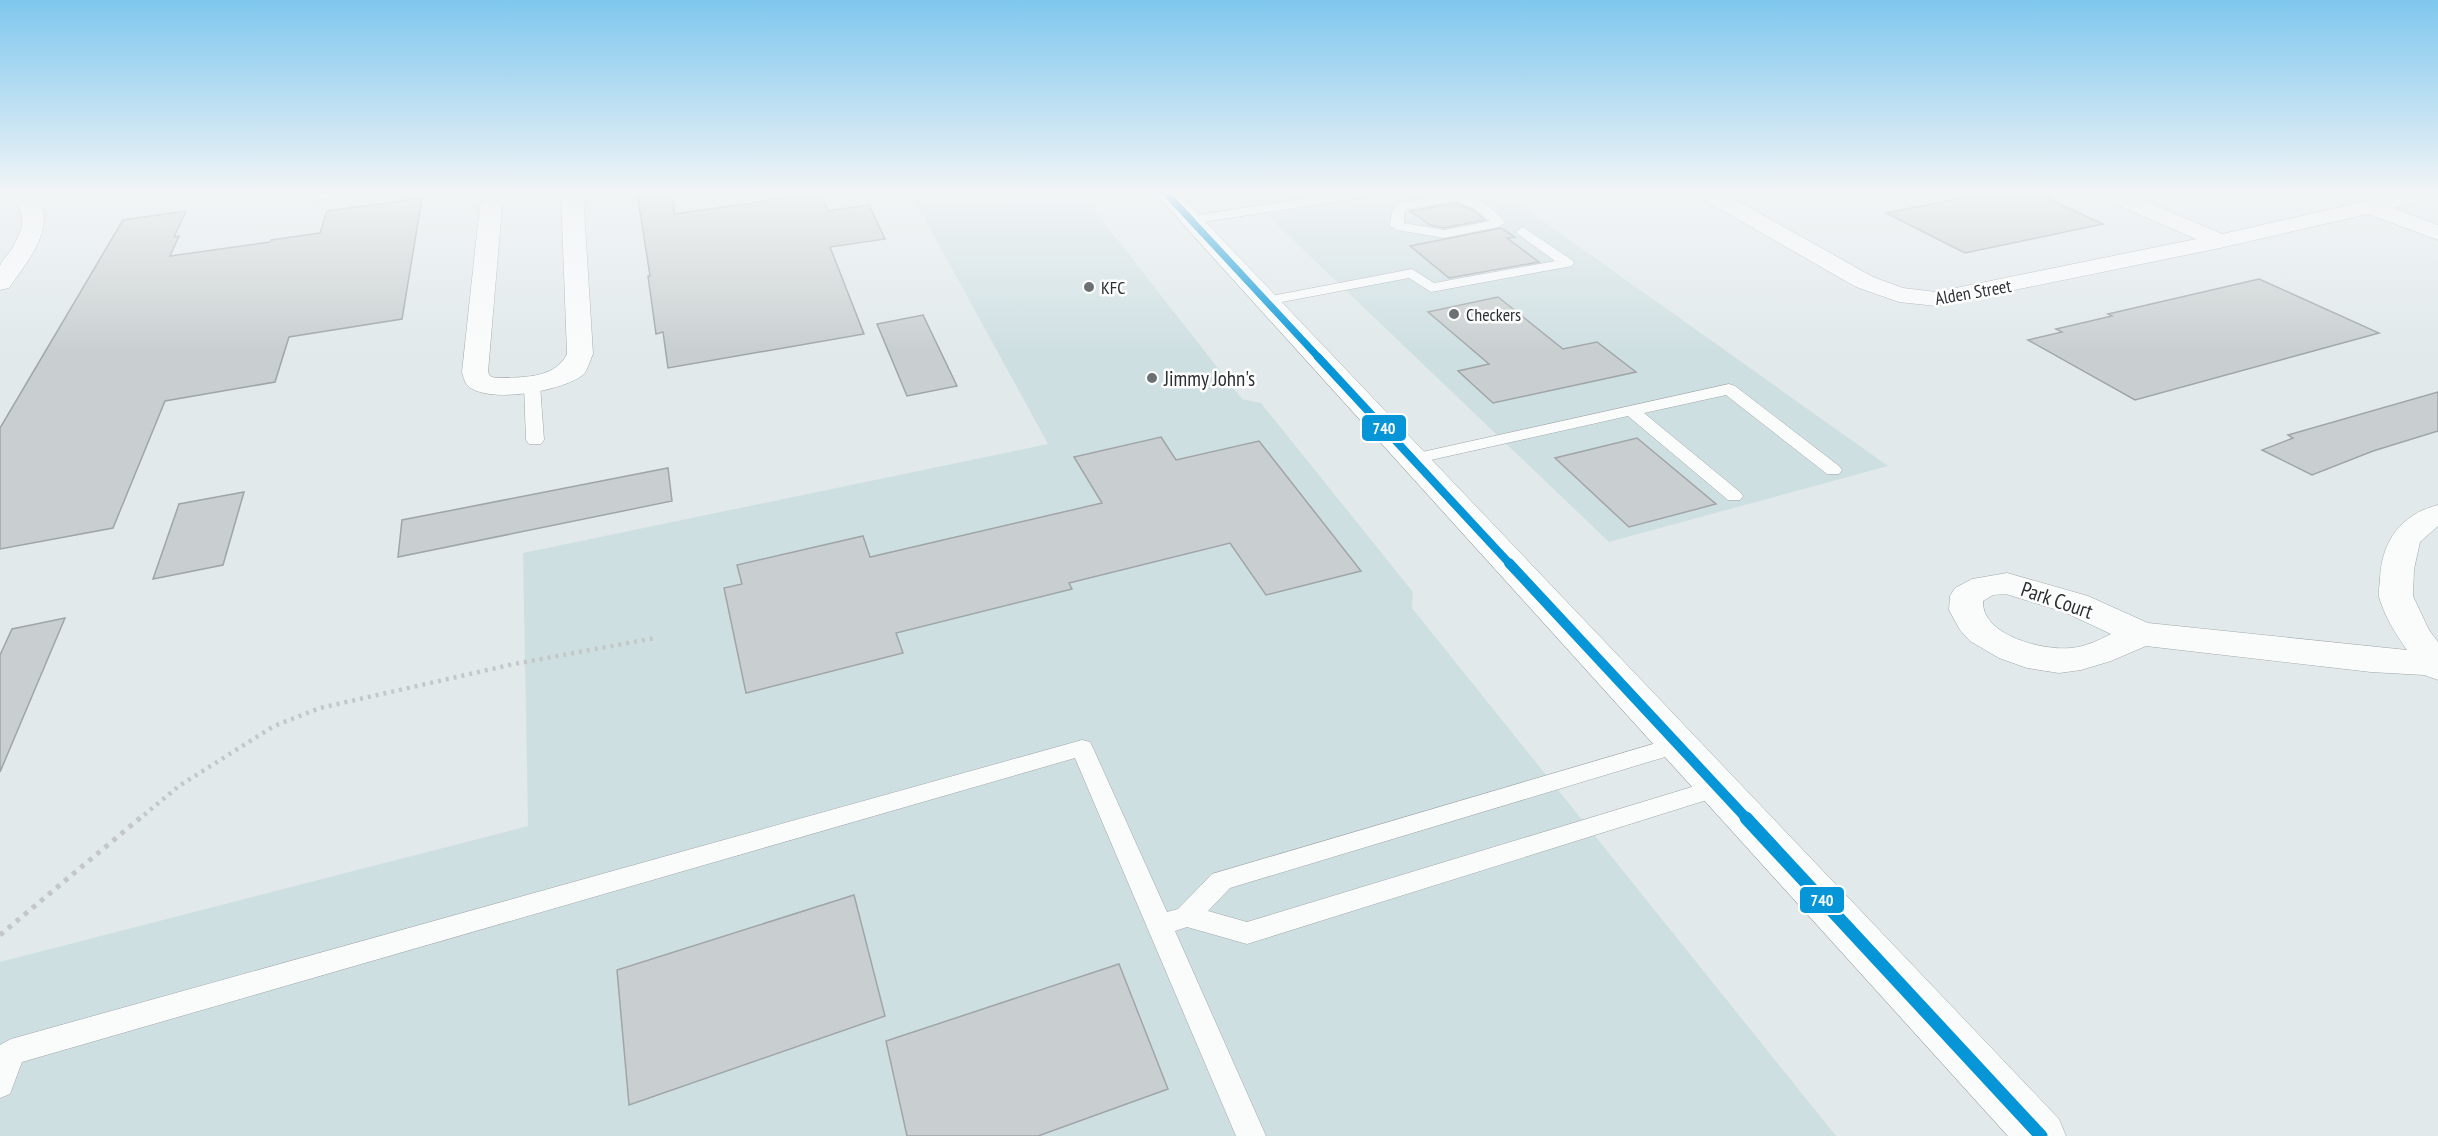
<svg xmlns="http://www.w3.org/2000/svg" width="2438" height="1136" viewBox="0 0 2438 1136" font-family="'PT Sans Narrow',sans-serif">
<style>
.built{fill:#cedfe2}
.building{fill:#c9cfd0;stroke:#a0a5a7;stroke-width:1.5}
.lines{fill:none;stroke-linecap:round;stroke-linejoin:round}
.service-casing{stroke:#a1a6a8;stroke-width:1}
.minor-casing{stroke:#a1a6a8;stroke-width:1}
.secondary-casing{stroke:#a1a6a8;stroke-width:1}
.path-far1{stroke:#c5c7c7;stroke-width:4.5;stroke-dasharray:3 5;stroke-linecap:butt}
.path{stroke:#c5c7c7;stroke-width:5;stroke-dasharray:4.5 6;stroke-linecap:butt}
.service{fill:#fafcfc;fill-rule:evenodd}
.minor{fill:#fafcfc;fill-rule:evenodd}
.secondary{fill:#fafcfc;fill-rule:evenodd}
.bus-1-far3-casing{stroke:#fff;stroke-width:10}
.bus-1-far2-casing{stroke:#fff;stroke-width:12}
.bus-1-far1-casing{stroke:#fff;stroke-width:14}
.bus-1-casing{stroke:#fff;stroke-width:17}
.bus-1-far3{stroke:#0696d7;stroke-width:7}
.bus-1-far2{stroke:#0696d7;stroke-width:8}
.bus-1-far1{stroke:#0696d7;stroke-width:10}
.bus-1{stroke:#0696d7;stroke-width:13}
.poi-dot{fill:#6b7173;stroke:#fff;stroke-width:2}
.labels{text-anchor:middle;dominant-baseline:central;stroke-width:5;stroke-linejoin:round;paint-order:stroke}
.far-poi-label{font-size:18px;fill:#2b3132;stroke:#fff;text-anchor:start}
.far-street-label{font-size:18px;fill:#2b3132;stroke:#fff}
.poi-label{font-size:21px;fill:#2b3132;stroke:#fff;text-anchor:start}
.street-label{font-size:21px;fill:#2b3132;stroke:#fff}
.line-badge{stroke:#fff;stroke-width:2}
.badge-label{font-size:16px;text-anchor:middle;font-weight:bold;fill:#fff}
</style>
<rect width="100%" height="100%" fill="#e1e9eb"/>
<path class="built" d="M910 192H1080L1242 399 1261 403 1413 592 1412 608 1836 1136H0V962L528 826 523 553 1048 444Z
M1243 192H1502L1888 466 1609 542Z"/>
<path class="building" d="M637 192H671L675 214 821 193 828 211 869 205 885 239 830 247 864 334 668 368 663 332 656 334 648 276H650Z
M1992 192H2033L2103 224 1965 253 1886 213Z
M422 198 402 319 289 337 275 382 165 401 113 528 0 549V428L123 220 186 211 174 237 179 236 170 256 270 242 271 240 320 233 327 211Z
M1456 203 1474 211 1485 220 1444 228 1430 225 1410 211Z
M1501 228 1515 237 1507 238 1539 262 1449 278 1410 246Z
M2259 279 2379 333 2135 400 2028 340 2062 332 2056 329 2112 316 2108 314Z
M1498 297 1563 349 1597 342 1636 372 1493 403 1458 371 1489 364 1428 312Z
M923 315 957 386 907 396 877 324Z
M2438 392V431L2373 451 2312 475 2262 450 2293 438 2288 435Z
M1161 437 1176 460 1259 441 1361 571 1266 595 1230 543 1069 583 1072 589 896 633 903 653 746 693 724 588 742 584 737 565 863 536 870 557 1102 503 1074 457Z
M1637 438 1716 504 1629 527 1555 458Z
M668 468 672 501 398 557 402 520Z
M244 492 223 565 153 579 179 504Z
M65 618 0 772V655L12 629Z
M854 895 885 1016 629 1105 617 970Z
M1119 964 1168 1089 1038 1136H907L886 1041Z"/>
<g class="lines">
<g class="service-casing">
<path id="service" d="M320 192H356L350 196 303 202 297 198 299 195Z
M1346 192H1376L1370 196 1191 224 1184 220 1191 216Z
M1456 193C1477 198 1492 205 1505 223L1498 227 1444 238 1397 230 1390 226 1392 212 1399 203ZM1456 201 1475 209 1490 221 1444 230 1404 223V213L1408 209Z
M1523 227 1572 260 1574 263 1572 266 1431 292 1409 278 1266 305 1259 301 1266 297 1412 269 1434 283 1555 261 1518 234 1516 231Z
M532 380 540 385 544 440 541 444H529L526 440 524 385Z
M1729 384 1735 386 1839 466 1842 470 1839 474H1827L1726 395 1644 413 1740 492 1743 496 1740 500H1728L1628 416 1413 464 1407 463 1404 459 1407 455 1413 454Z
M1677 737 1685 739 1688 745 1685 751 1230 888 1208 911 1247 922 1718 779 1726 782 1730 788 1726 794 1247 944 1187 927 1175 931 1266 1136H1236L1075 758 22 1062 10 1094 0 1098V1045L11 1039 1082 740 1090 742 1093 748 1167 912 1178 909 1212 874Z"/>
</g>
<g class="minor-casing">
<path id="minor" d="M10 192H33C61 224 28 260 9 288L0 290C0 283 0 272 0 266 2 260 8 255 11 250 26 225 26 215 10 192Z
M493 192H516L502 207 488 372 490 376 495 378C520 377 554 380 567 354L561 192H583L593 354C590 360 588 370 583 375 563 391 486 405 467 385 464 381 463 376 462 372L480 205Z
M1696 192H1722L1873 277 1903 288 1936 292 2196 239 2099 197 2096 192H2125L2222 234 2406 192H2438V197L2393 208 2438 225V240L2368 214 2220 248 1936 306 1899 302 1856 287 1699 197Z
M2438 505V526L2420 542 2414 569 2413 596 2429 630 2438 642V680L2424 675 2371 672 2146 646 2111 661 2081 670 2059 673 2027 668 1999 658 1970 641 1960 630 1949 610 1950 596 1955 588 1972 579 2007 573 2088 596 2148 623 2407 650C2396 635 2384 615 2379 597 2378 591 2380 584 2380 578 2382 541 2401 514 2438 505ZM2006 594 2064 612 2111 634C2099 640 2085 647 2071 648 2045 651 1981 636 1983 601L1993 595Z"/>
</g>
<g class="secondary-casing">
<path id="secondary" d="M1154 192H1177L2059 1119 2066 1136H2008Z"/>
</g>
<path class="path-far1" d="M138 820 179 786 274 726 320 708 514 664 655 638"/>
<path class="path" d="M0 935 140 818"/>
<use href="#service" class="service"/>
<use href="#minor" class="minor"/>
<use href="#secondary" class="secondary"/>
<g class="bus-1-far3-casing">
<path id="bus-1-far3" d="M1165 192 1320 359"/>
</g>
<g class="bus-1-far2-casing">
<path id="bus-1-far2" d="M1318 357 1510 564"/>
</g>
<g class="bus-1-far1-casing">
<path id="bus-1-far1" d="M1509 563 1748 820"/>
</g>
<g class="bus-1-casing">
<path id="bus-1" d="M1746 818 2041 1136"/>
</g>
<use href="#bus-1-far3" class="bus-1-far3"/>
<use href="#bus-1-far2" class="bus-1-far2"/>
<use href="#bus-1-far1" class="bus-1-far1"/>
<use href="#bus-1" class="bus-1"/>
</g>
<linearGradient id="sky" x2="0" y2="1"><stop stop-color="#7fc7ee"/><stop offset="0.55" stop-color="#f2f5f6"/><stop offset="1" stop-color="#f2f5f6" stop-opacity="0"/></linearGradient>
<rect width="2438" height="351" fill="url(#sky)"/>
<g class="poi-dot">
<circle cx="1089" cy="287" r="6"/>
<circle cx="1454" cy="314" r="6"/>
<circle cx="1152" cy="378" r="6"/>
</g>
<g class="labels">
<g class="far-poi-label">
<text x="1101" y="287">KFC</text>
<text x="1466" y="314">Checkers</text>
</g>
<g class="far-street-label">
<text transform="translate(1973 292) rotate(-10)">Alden Street</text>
</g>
<g class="poi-label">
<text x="1164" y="378">Jimmy John's</text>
</g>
<g class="street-label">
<text transform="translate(2057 600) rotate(19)">Park Court</text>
</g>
</g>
<g class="line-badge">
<rect x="1361" y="414" width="46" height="28" rx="6" fill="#0696d7"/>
<rect x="1799" y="886" width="46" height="28" rx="6" fill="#0696d7"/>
</g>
<g class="badge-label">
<text x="1384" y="434">740</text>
<text x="1822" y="906">740</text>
</g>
</svg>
